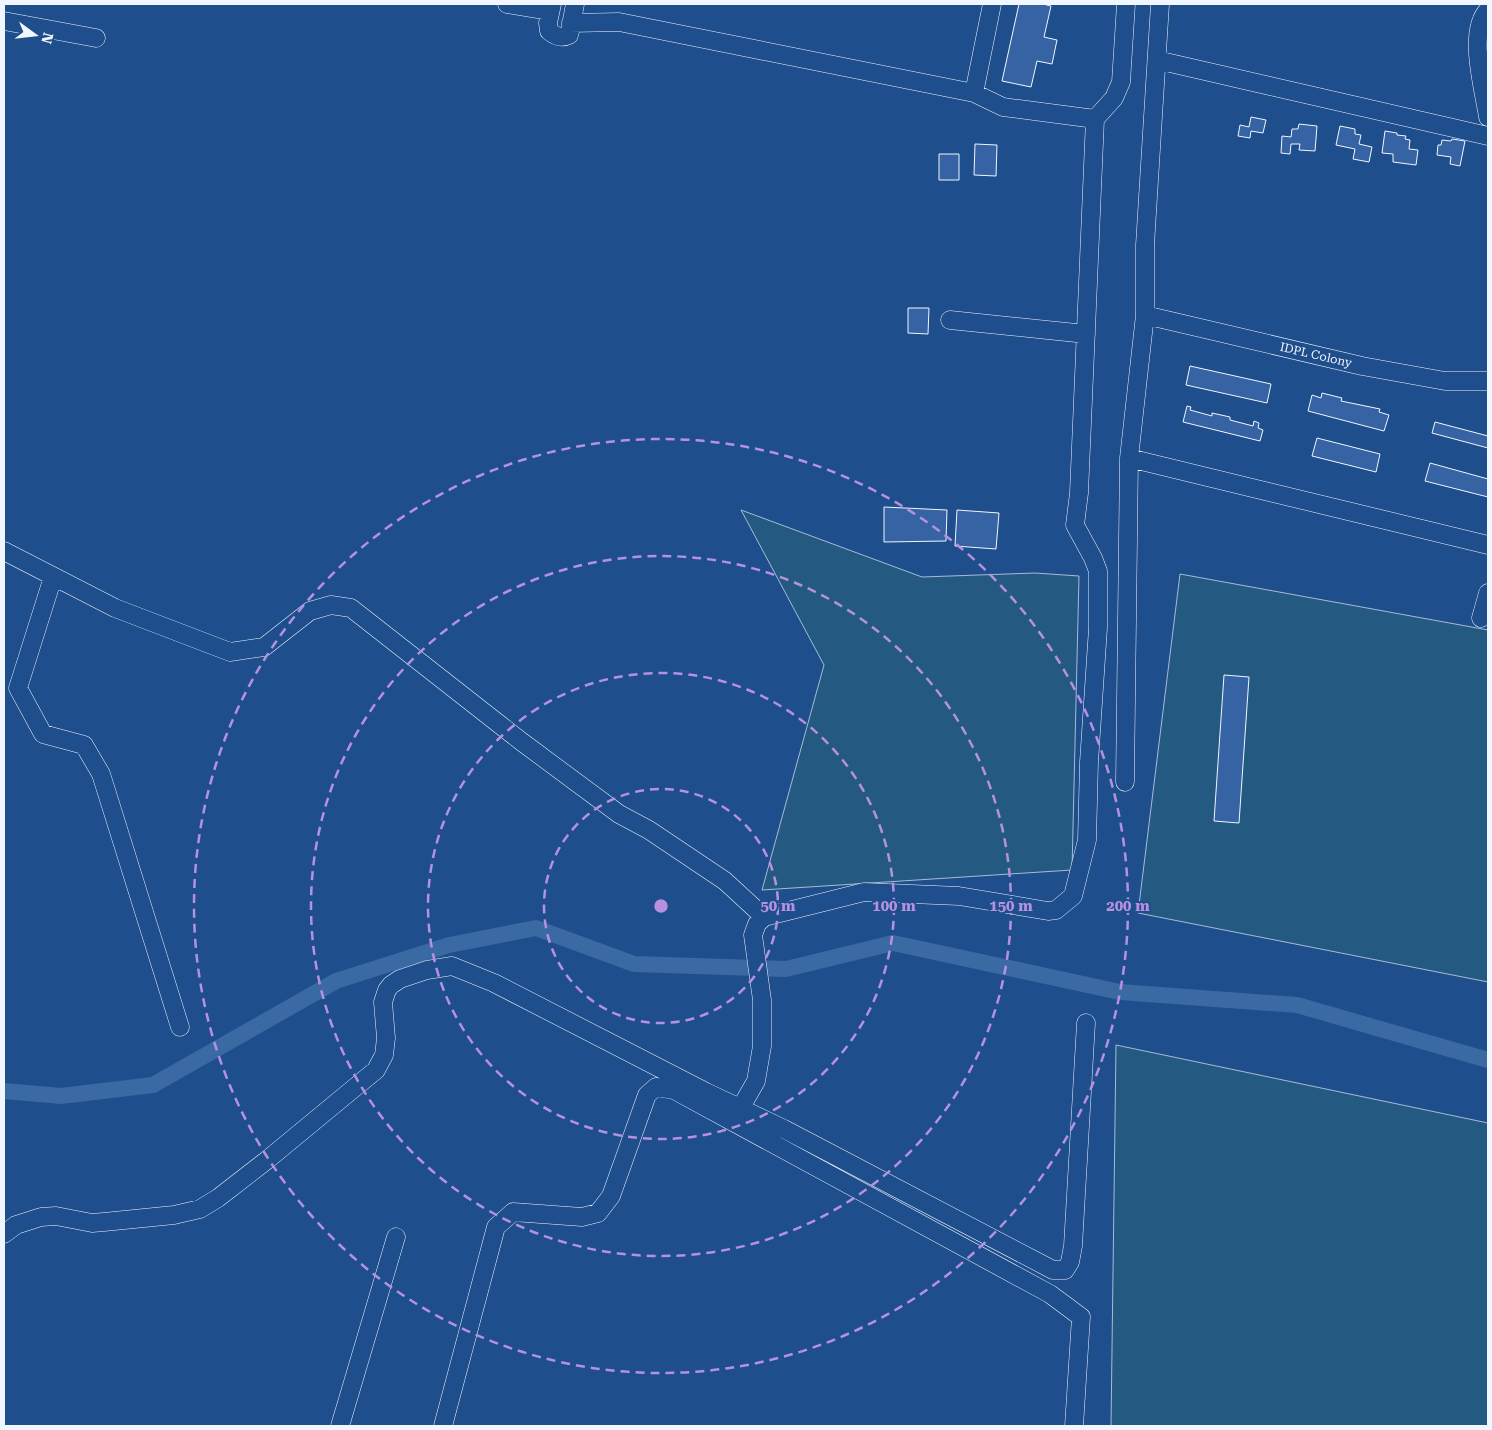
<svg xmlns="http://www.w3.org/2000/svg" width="1492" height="1430" viewBox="0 0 1492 1430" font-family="'Roboto Serif',serif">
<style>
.green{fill:#245a82;stroke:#a8bbd7}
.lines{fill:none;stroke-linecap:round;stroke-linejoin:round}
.canal{stroke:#3b69a3;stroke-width:16}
.building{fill:#3563a3;stroke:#f2f6ff}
.minor-casing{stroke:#f2f6ff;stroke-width:19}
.minor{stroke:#1f4e8c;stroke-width:18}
.ring{fill:none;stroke:#b691df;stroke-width:2.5;stroke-dasharray:9 6}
.labels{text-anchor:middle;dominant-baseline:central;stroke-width:4;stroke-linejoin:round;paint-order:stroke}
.street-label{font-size:12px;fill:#f2f6ff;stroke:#1f4e8c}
.centre{fill:#b691df;stroke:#1f4e8c;stroke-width:2.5}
.ring-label{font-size:15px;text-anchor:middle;font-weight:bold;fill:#b691df;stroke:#1f4e8c;stroke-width:4;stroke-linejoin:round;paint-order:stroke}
</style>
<rect width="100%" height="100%" fill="#1f4e8c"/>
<path class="green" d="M741 510 922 577 1035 573 1079 576 1072 870 762 890 824 665Z
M1180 574 1488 630V982L1138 913Z
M1116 1045 1488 1123V1426H1111Z"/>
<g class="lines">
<path class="canal" d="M4 1091 61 1096 153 1085 336 981 449 945 536 928 634 964 786 969 893 943 1120 992 1297 1005 1488 1060"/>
</g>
<path class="building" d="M1019 4H1043L1051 6 1044 37 1057 40 1052 64 1037 61 1031 87 1002 81Z
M1251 117 1266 120 1263 133 1251 131 1250 138 1238 136 1240 125 1249 127Z
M1299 124 1317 126 1315 151 1299 150 1300 144H1291L1290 154 1281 153 1282 136 1291 137 1292 129H1298Z
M1340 126 1355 129V134L1361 135 1359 144 1372 147 1369 162 1353 159 1355 149 1336 145Z
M1385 131 1397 133V135L1406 136 1405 139 1410 140 1409 149 1418 150 1416 165 1393 162V154L1382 153Z
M1452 139 1465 141 1460 166 1450 164 1451 157 1437 155 1438 145H1441L1442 140 1451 141Z
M975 144 997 145 996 176 974 175Z
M939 154H959V180H939Z
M908 308H929L928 334 908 333Z
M1190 366 1271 384 1267 403 1186 385Z
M1322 393 1342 398 1341 401 1380 409 1379 412 1389 415 1384 431 1308 411 1312 395 1321 398Z
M1187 406 1191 407 1190 410 1212 416V413L1230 417V420L1253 426 1254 421 1259 423 1258 428 1263 430 1260 441 1183 422Z
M1435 422 1488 436V448L1432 433Z
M1317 438 1380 454 1376 472 1312 456Z
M1430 463 1488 479V497L1425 481Z
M884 507 947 510 946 541 884 542Z
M957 510 999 513 996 549 955 546Z
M1224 675 1249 677 1239 823 1214 821Z"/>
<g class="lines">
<g class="minor-casing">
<path id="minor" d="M507 4 550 11
M552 4 548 23 549 31C555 36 561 39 569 35L570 31 575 4
M1488 10C1467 31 1484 90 1488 117
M4 21 96 38
M571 23 619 22 974 93 1003 107 1095 119 1114 98 1121 82 1126 4
M1157 60 1488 136
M974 93 992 4
M1145 315 1362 366 1445 381H1488
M950 320 1086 334
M1129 458 1488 545
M4 551 115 608 230 652 264 647 310 611 331 605 351 608 522 742 619 814 649 830 725 881 764 917
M53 577 18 688 43 734 84 745 101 774 180 1027
M1481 618 1488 593
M1125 782 1129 458 1145 315V245L1160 4
M740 1109 756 1081 762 1046V1000L753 935 757 924 764 917 864 892 959 896 1048 911 1056 910 1073 896 1087 840 1089 762 1098 628V571L1093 558 1075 525 1079 493 1095 119
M4 1234 16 1225 41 1217 56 1216 92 1223 104 1222 174 1215 200 1209 218 1198 267 1160 376 1070 384 1055 386 1038 383 1002 387 990 391 985 400 979 427 970 452 966 494 983 706 1092 784 1129 1053 1270H1065L1070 1262 1073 1246 1086 1023
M340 1426 396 1237
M443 1426 496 1227 513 1212 582 1217 598 1213 611 1196 647 1095 656 1087 674 1090 1050 1294 1081 1317 1074 1426"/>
</g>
<use href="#minor" class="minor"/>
</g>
<g class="ring">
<circle cx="661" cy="906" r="117"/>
<circle cx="661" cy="906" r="233"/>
<circle cx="661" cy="906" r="350"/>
<circle cx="661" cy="906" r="467"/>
</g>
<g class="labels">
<g class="street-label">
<text transform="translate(1316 355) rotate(13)">IDPL Colony</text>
</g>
</g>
<circle cx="661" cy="906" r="8" class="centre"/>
<g class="ring-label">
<text x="778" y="911">50 m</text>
<text x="894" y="911">100 m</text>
<text x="1011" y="911">150 m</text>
<text x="1128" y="911">200 m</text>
</g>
<rect width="1492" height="1430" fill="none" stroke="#f2f6ff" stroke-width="10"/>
<g transform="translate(35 35) rotate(105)" stroke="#1f4e8c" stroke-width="4" paint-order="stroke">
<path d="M0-4L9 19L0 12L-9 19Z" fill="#f2f6ff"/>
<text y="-8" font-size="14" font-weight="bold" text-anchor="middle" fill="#f2f6ff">N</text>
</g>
</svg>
